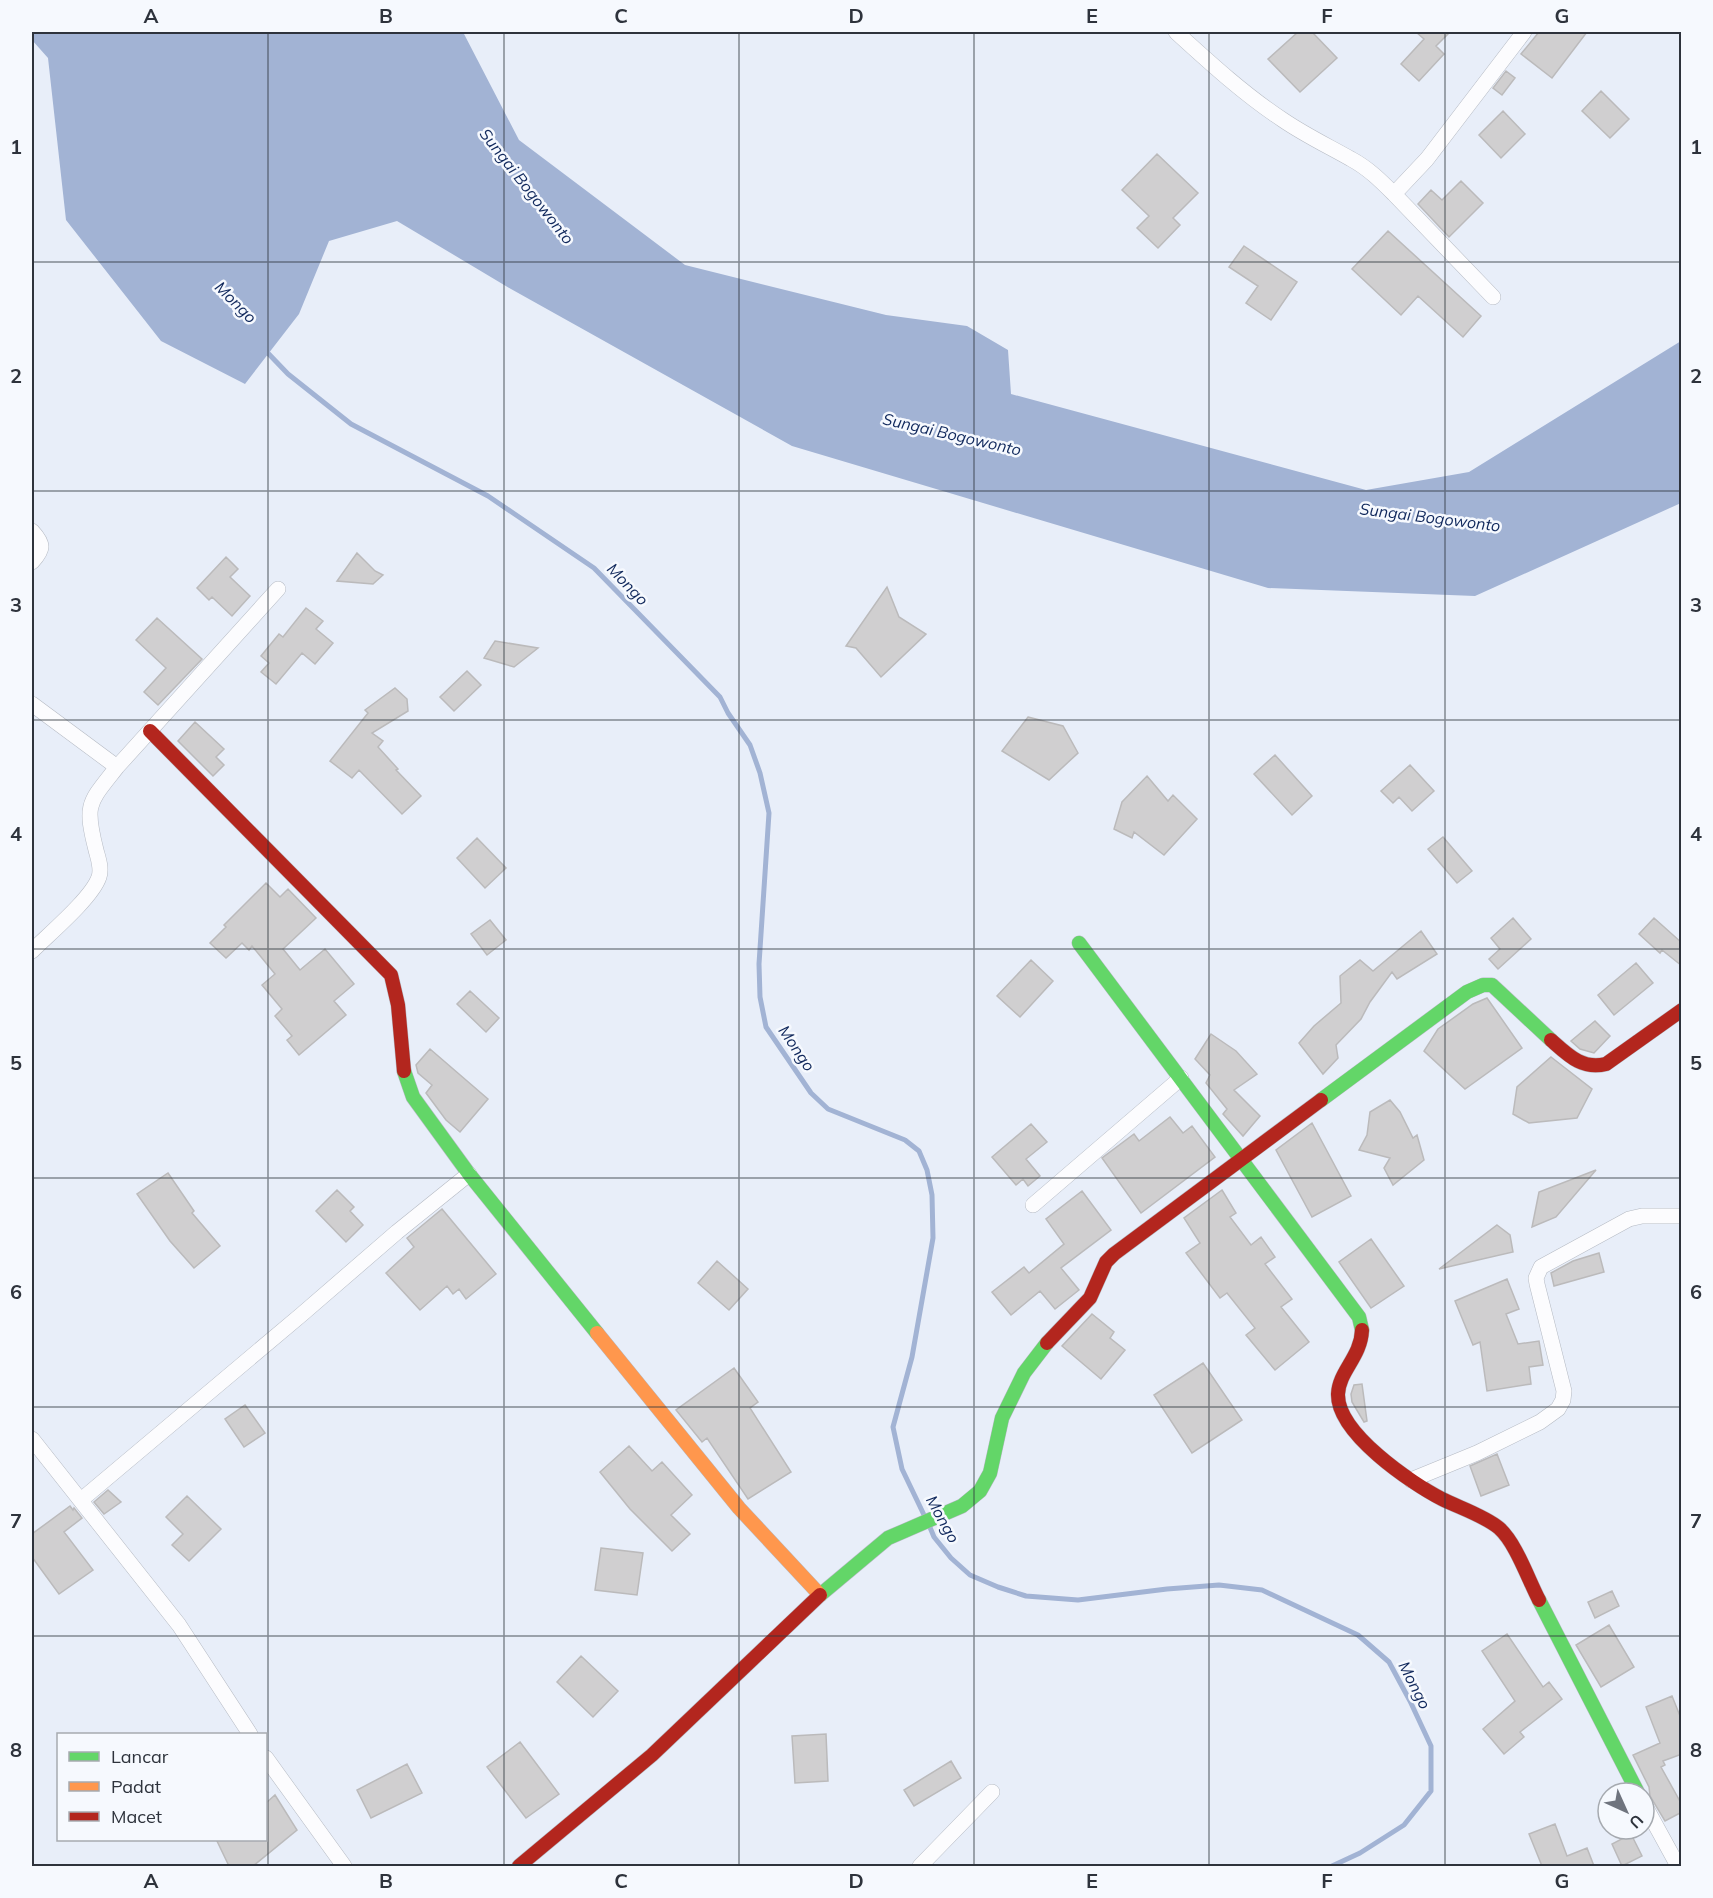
<svg xmlns="http://www.w3.org/2000/svg" width="1713" height="1898" viewBox="0 0 1713 1898" font-family="Mulish,sans-serif">
<style>
.water{fill:#a2b3d4}
.lines{fill:none;stroke-linecap:round;stroke-linejoin:round}
.stream{stroke:#a2b3d4;stroke-width:5}
.building{fill:#d0cfd0;stroke:#bbbabb;stroke-width:1.5}
.street-casing{stroke:#b5bac3;stroke-width:16}
.fast-casing{stroke:#b5bac3;stroke-width:15}
.slow-casing{stroke:#b5bac3;stroke-width:15}
.jam-casing{stroke:#b5bac3;stroke-width:15}
.street{stroke:#fcfcfe;stroke-width:15}
.fast{stroke:#63d668;stroke-width:14}
.slow{stroke:#ff974d;stroke-width:14}
.jam{stroke:#b3261e;stroke-width:14}
.grid{fill:none;stroke:#2e333c;stroke-width:1.5;stroke-opacity:0.55}
.labels{text-anchor:middle;dominant-baseline:central;stroke-width:5;stroke-linejoin:round;paint-order:stroke}
.water-label{font-size:16px;font-style:italic;fill:#10285c;stroke:#f6f9fe}
.neatline{fill:none;stroke:#2e333c;stroke-width:2}
.grid-label{font-size:20px;text-anchor:middle;font-weight:bold;fill:#2e333c}
</style>
<rect width="100%" height="100%" fill="#e8eef9"/>
<path class="water" d="M32 32H463L519 140 685 265 886 315 967 326 1008 350 1011 394 1366 490 1469 472 1681 341V503L1475 596 1268 588 792 446 511 289 397 221 329 241 299 314 245 384 161 341 66 220 48 58 32 40Z"/>
<g class="lines">
<path class="stream" d="M264 349 288 374 351 424 488 496 594 568 720 697 728 713 750 745 760 773 769 813 759 964 760 997 766 1027 811 1093 828 1109 905 1140 919 1151 927 1170 932 1195 933 1238 912 1357 893 1427 902 1469 925 1517
M929 1525 934 1537 951 1558 970 1575 998 1587 1026 1596 1078 1600 1167 1589 1219 1585 1262 1590 1358 1635 1389 1662 1410 1701 1431 1746V1791L1404 1825 1360 1853 1332 1866"/>
</g>
<path class="building" d="M1298 32H1312L1337 58 1300 92 1268 59Z
M1416 32H1450L1436 46 1444 54 1419 81 1401 64 1424 39Z
M1539 32H1587L1552 78 1521 54Z
M1506 71 1515 78 1502 95 1493 88Z
M1601 91 1629 119 1610 138 1582 111Z
M1503 111 1525 134 1501 158 1479 135Z
M1157 154 1198 193 1173 218 1180 225 1158 248 1137 228 1149 216 1122 190Z
M1461 181 1483 203 1449 237 1418 204 1431 190 1442 200Z
M1388 231 1481 316 1463 337 1418 296 1401 315 1352 269Z
M1244 246 1297 282 1271 320 1246 303 1258 286 1229 267Z
M357 553 375 571 383 575 373 584 337 581Z
M226 557 238 569 230 577 250 596 232 616 212 597 209 600 197 588Z
M887 587 899 617 926 634 881 677 856 648 846 646Z
M306 608 323 621 316 629 333 643 315 664 302 653 276 684 261 672 269 663 261 656 279 634 283 637Z
M157 618 202 659 158 705 144 692 166 668 136 640Z
M495 641 538 648 514 667 484 658Z
M467 671 481 685 454 711 440 697Z
M395 688 407 699 408 711 372 733 383 741 378 747 398 769 396 770 421 796 402 814 359 770 352 778 330 761 368 713 365 710Z
M1028 717 1063 726 1078 753 1049 780 1002 751Z
M195 722 224 749 216 757 224 765 213 776 178 741Z
M1275 755 1312 796 1292 815 1254 774Z
M1410 765 1434 791 1412 811 1399 797 1393 803 1381 791Z
M1147 776 1168 801 1173 795 1197 819 1164 855 1134 832 1132 838 1114 829 1122 802Z
M1443 837 1472 871 1457 883 1428 849Z
M477 838 506 868 485 888 457 858Z
M266 883 280 897 288 889 316 918 283 949 300 970 325 949 354 984 334 1001 346 1015 299 1055 287 1040 292 1036 275 1016 282 1009 262 985 275 974 252 946 249 950 242 943 226 958 210 943 226 927 224 925Z
M1513 918 1531 939 1498 969 1489 959 1500 949 1491 938Z
M1654 918 1682 943V966L1662 950 1660 953 1639 934Z
M490 920 506 940 487 955 471 934Z
M1421 931 1437 954 1397 979 1392 972 1370 1002 1361 1019 1336 1045 1338 1058 1323 1074 1299 1043 1314 1026 1341 1003 1340 976 1360 960 1373 971Z
M1031 960 1053 981 1020 1017 997 996Z
M1636 963 1653 983 1614 1015 1598 995Z
M470 991 499 1018 486 1032 457 1004Z
M1487 998 1522 1048 1465 1089 1424 1051 1438 1029 1473 1004Z
M1595 1021 1610 1036 1594 1053 1580 1049 1571 1041Z
M1211 1034 1236 1051 1257 1074 1234 1090 1260 1116 1243 1136 1223 1114 1227 1109 1206 1083 1210 1075 1195 1059Z
M430 1049 488 1099 460 1132 446 1120 426 1093 432 1085 418 1073 416 1065Z
M1551 1057 1592 1089 1577 1118 1529 1123 1513 1114 1517 1087Z
M1390 1100 1400 1112 1413 1138 1417 1135 1424 1160 1393 1185 1384 1168 1390 1158 1359 1150 1367 1135 1370 1112Z
M1170 1117 1183 1133 1192 1126 1215 1157 1141 1213 1102 1158 1134 1134 1139 1141Z
M1312 1123 1351 1196 1312 1217 1276 1150Z
M1031 1124 1047 1142 1026 1159 1040 1176 1028 1186 1023 1179 1016 1185 992 1157Z
M1596 1170 1556 1217 1532 1227 1539 1192Z
M168 1173 194 1211 192 1213 220 1246 194 1268 170 1241 137 1194Z
M337 1190 354 1207 350 1211 363 1225 346 1242 316 1211Z
M1222 1190 1236 1213 1230 1217 1251 1245 1261 1237 1275 1257 1265 1264 1292 1299 1281 1307 1309 1342 1275 1370 1246 1335 1255 1328 1227 1293 1220 1298 1186 1253 1200 1243 1184 1218Z
M1082 1191 1111 1230 1061 1268 1079 1290 1055 1309 1040 1291 1011 1315 992 1292 1024 1267 1029 1273 1064 1244 1046 1219Z
M442 1209 496 1274 466 1299 459 1289 453 1294 447 1286 420 1310 386 1273 414 1247 407 1238Z
M1497 1225 1510 1235 1513 1252 1439 1269Z
M1371 1239 1404 1286 1371 1308 1339 1262Z
M1599 1253 1604 1272 1554 1286 1551 1273 1573 1261Z
M717 1261 748 1289 729 1310 698 1283Z
M1507 1279 1519 1309 1506 1314 1518 1344 1539 1341 1543 1365 1529 1367 1531 1384 1487 1391 1480 1342 1473 1345 1455 1301Z
M1092 1314 1114 1332 1110 1338 1125 1350 1101 1379 1062 1346Z
M1203 1363 1242 1420 1192 1453 1154 1395Z
M734 1368 758 1402 750 1408 791 1472 748 1499 707 1438 702 1442 676 1410Z
M1362 1384 1367 1421 1364 1422 1352 1402 1351 1394 1354 1385Z
M245 1405 265 1433 244 1447 225 1419Z
M629 1446 652 1471 662 1462 692 1495 671 1515 690 1534 672 1551 630 1509 600 1472Z
M1497 1454 1509 1485 1481 1496 1470 1466Z
M108 1490 121 1502 104 1514 94 1502Z
M187 1496 221 1529 189 1561 172 1545 183 1534 166 1517Z
M70 1506 73 1510 74 1508 82 1518 64 1532 93 1570 59 1594 32 1557V1534Z
M601 1548 643 1553 637 1595 595 1590Z
M1612 1591 1619 1606 1595 1618 1588 1602Z
M1609 1625 1634 1667 1601 1687 1576 1645Z
M1507 1634 1543 1687 1549 1682 1562 1699 1520 1732 1524 1737 1504 1754 1483 1729 1515 1701 1482 1651Z
M581 1656 618 1691 593 1717 557 1682Z
M1672 1696 1682 1721V1754L1663 1761 1665 1765 1661 1767 1682 1805V1812L1665 1821 1650 1796 1649 1787 1633 1755 1660 1743 1646 1707Z
M826 1734 828 1781 795 1783 792 1736Z
M520 1742 559 1794 526 1818 487 1767Z
M951 1761 961 1778 914 1806 904 1790Z
M407 1764 422 1793 371 1818 357 1790Z
M275 1795 297 1830 253 1866H229L216 1839H266V1803Z
M1555 1824 1567 1856 1587 1848 1594 1866H1542L1529 1834Z
M1631 1834 1642 1856 1622 1866 1612 1844Z"/>
<g class="lines">
<g class="street-casing">
<path id="street" d="M1176 32C1210 63 1245 95 1283 120 1305 135 1328 146 1351 159 1368 168 1381 181 1394 194L1427 159 1524 32
M1394 194 1493 297
M32 531C44 544 44 549 32 562
M32 704 117 767
M32 951C49 934 92 898 99 877 102 868 98 858 96 850 84 803 89 803 117 767L278 589
M1033 1205 1181 1078
M32 1439 179 1625 250 1734
M1411 1480 1477 1453 1540 1422 1558 1409 1563 1400 1564 1391 1537 1284 1536 1278 1541 1267 1629 1219 1642 1216H1682
M81 1500 301 1315 397 1232 469 1174
M266 1758 344 1866
M1644 1804 1678 1866
M920 1866 992 1792"/>
</g>
<g class="fast-casing">
<path id="fast" d="M1079 943 1359 1317 1362 1330
M404 1071 413 1097 469 1174 597 1333
M1321 1100 1467 992 1483 985H1492L1551 1040
M820 1595 888 1538 962 1506 980 1491 990 1473 1002 1418 1024 1373 1047 1343
M1539 1600 1638 1793"/>
</g>
<g class="slow-casing">
<path id="slow" d="M597 1333 739 1508 820 1595"/>
</g>
<g class="jam-casing">
<path id="jam" d="M150 731 391 975 398 1005 404 1071
M1551 1040C1568 1055 1582 1070 1606 1064L1682 1010
M1362 1330C1361 1357 1339 1371 1338 1394 1337 1433 1411 1483 1442 1499 1458 1507 1485 1516 1499 1528 1516 1543 1528 1579 1539 1600
M1047 1343 1090 1298 1106 1262 1114 1254 1321 1100
M519 1866 652 1755 820 1595"/>
</g>
<use href="#street" class="street"/>
<use href="#fast" class="fast"/>
<use href="#slow" class="slow"/>
<use href="#jam" class="jam"/>
</g>
<path class="grid" d="M268 32V1866M504 32V1866M739 32V1866M974 32V1866M1209 32V1866M1445 32V1866M32 262H1682M32 491H1682M32 720H1682M32 949H1682M32 1178H1682M32 1407H1682M32 1636H1682"/>
<g class="labels">
<g class="water-label">
<text transform="translate(527 186) rotate(52)">Sungai Bogowonto</text>
<text transform="translate(236 302) rotate(45)">Mongo</text>
<text transform="translate(952 434) rotate(13)">Sungai Bogowonto</text>
<text transform="translate(1430 517) rotate(7)">Sungai Bogowonto</text>
<text transform="translate(628 584) rotate(46)">Mongo</text>
<text transform="translate(797 1048) rotate(56)">Mongo</text>
<text transform="translate(943 1519) rotate(61)">Mongo</text>
<text transform="translate(1415 1685) rotate(63)">Mongo</text>
</g>
</g>
<rect width="1713" height="1898" fill="none" stroke="#f6f9fe" stroke-width="66"/>
<rect x="57" y="1733" width="210" height="108" fill="#f6f9fe" stroke="#a6aab0" stroke-width="1.5"/>
<rect x="69" y="1752" width="30" height="9" fill="#63d668" stroke="#a6aab0" stroke-width="1.5"/>
<text x="111" y="1763" font-size="18" fill="#2e333c">Lancar</text>
<rect x="69" y="1782" width="30" height="9" fill="#ff974d" stroke="#a6aab0" stroke-width="1.5"/>
<text x="111" y="1793" font-size="18" fill="#2e333c">Padat</text>
<rect x="69" y="1812" width="30" height="9" fill="#b3261e" stroke="#a6aab0" stroke-width="1.5"/>
<text x="111" y="1823" font-size="18" fill="#2e333c">Macet</text>
<g transform="translate(1626 1811) rotate(135)"><circle r="28" fill="#f6f9fe" stroke="#a6aab0" stroke-width="1.5"/>
<path d="M0-4.5L10 22L0 15L-10 22Z" fill="#6f747e"/>
<text y="-9" font-size="16" font-weight="bold" text-anchor="middle" fill="#2e333c">U</text>
</g>
<rect x="33" y="33" width="1647" height="1832" class="neatline"/>
<g class="grid-label">
<text x="151" y="23">A</text>
<text x="386" y="23">B</text>
<text x="621" y="23">C</text>
<text x="856" y="23">D</text>
<text x="1092" y="23">E</text>
<text x="1327" y="23">F</text>
<text x="1562" y="23">G</text>
<text x="16" y="154">1</text>
<text x="1696" y="154">1</text>
<text x="16" y="383">2</text>
<text x="1696" y="383">2</text>
<text x="16" y="612">3</text>
<text x="1696" y="612">3</text>
<text x="16" y="841">4</text>
<text x="1696" y="841">4</text>
<text x="16" y="1070">5</text>
<text x="1696" y="1070">5</text>
<text x="16" y="1299">6</text>
<text x="1696" y="1299">6</text>
<text x="16" y="1528">7</text>
<text x="1696" y="1528">7</text>
<text x="16" y="1757">8</text>
<text x="1696" y="1757">8</text>
<text x="151" y="1888">A</text>
<text x="386" y="1888">B</text>
<text x="621" y="1888">C</text>
<text x="856" y="1888">D</text>
<text x="1092" y="1888">E</text>
<text x="1327" y="1888">F</text>
<text x="1562" y="1888">G</text>
</g>
</svg>
